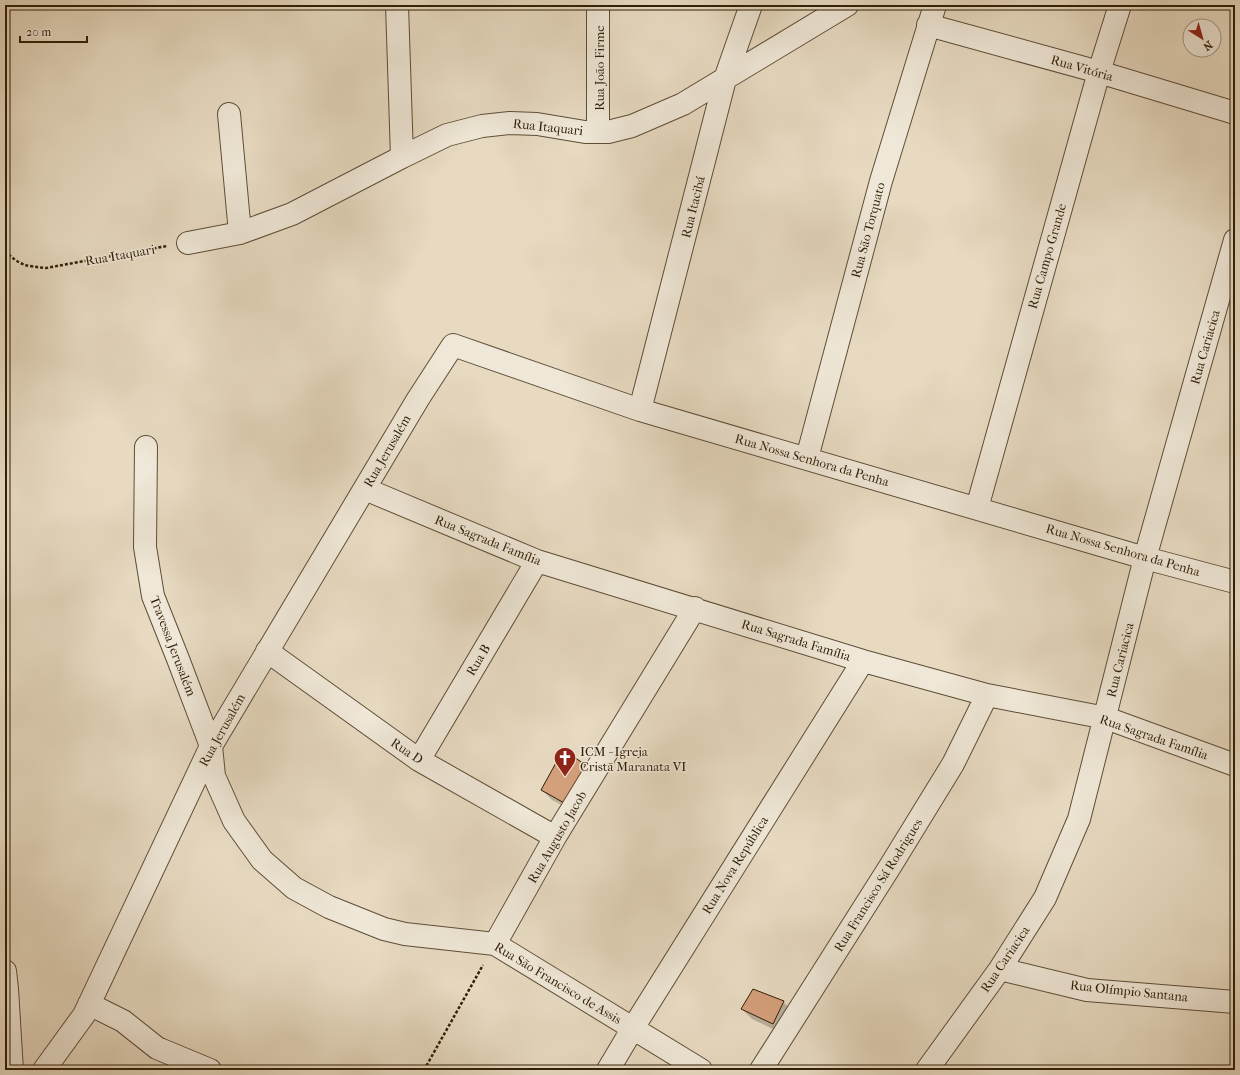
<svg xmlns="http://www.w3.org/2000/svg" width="1240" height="1075" viewBox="0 0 1240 1075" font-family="'IM FELL French Canon',serif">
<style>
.shadow{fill:#0003}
.building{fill:#d49f7b;stroke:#301e07}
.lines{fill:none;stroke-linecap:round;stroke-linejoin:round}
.minor-casing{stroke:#5e4d36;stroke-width:24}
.tertiary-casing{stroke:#5e4d36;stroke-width:24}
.path{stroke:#301e07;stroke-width:2.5;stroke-dasharray:3 2;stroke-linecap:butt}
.minor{stroke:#efe7d7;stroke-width:22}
.tertiary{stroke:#efe7d7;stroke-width:22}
.labels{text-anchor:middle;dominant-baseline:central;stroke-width:3;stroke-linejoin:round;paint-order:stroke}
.street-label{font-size:13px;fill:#301e07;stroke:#efe7d7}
.poi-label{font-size:13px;fill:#301e07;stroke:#efe7d7;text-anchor:start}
</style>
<rect width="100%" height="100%" fill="#e7dac1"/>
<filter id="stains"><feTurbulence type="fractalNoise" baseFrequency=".005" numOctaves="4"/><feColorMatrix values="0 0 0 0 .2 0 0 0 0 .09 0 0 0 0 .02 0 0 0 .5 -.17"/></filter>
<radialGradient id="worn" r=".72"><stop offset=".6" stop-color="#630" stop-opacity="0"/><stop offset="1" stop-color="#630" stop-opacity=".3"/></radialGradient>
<path class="shadow" d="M598 778 577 813 552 800 542 790Z
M783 1002 794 1012 783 1034 752 1019 742 1009Z"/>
<path class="building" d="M563 750 589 767 566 804 541 790Z
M753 989 784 1001 773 1024 741 1009Z"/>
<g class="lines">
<g class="minor-casing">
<path id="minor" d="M397 5 402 157
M598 5V132
M928 25 1099 72 1235 113
M229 114 240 233
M188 243 240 233 292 214 402 157 447 135 482 126 510 123 537 124 585 132H608L632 126 683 104 847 5
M640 410 725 79 751 5
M146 447 145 547 153 596 178 659 211 746 214 776 234 821 262 860 294 888 329 907 384 929 405 934 495 944 701 1070
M807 458 881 181 935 5
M365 489 537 561 863 661 987 695 1106 718 1235 765
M977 508 1099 72 1120 5
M267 651 419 760 555 837
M419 760 537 561
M495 944 555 837 695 608
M1000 969 1087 990 1235 1002
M89 1004 123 1021 157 1048 210 1070
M44 1070 84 1015 211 746 418 399 453 345 640 410 1145 558 1235 582
M608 1070 633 1028 863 661
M761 1070 891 865 953 764 987 695
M927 1070 1000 969 1045 898 1079 819 1145 558 1235 240"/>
</g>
<g class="tertiary-casing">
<path id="tertiary" d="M5 971 7 989 12 1070"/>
</g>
<path class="path" d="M5 251C20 266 26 266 46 268L167 246
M424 1070 483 965"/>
<use href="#minor" class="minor"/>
<use href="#tertiary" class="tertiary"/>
</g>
<defs>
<g id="church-pin" transform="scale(1.15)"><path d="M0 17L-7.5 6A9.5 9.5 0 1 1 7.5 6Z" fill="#8f2418" stroke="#efe7d7"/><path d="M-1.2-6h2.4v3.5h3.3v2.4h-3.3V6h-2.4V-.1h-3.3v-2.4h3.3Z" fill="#fff"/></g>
</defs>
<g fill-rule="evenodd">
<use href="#church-pin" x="565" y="758"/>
</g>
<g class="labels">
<g class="street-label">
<text transform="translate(599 68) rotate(-90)">Rua João Firme</text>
<text transform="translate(1082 68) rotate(16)">Rua Vitória</text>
<text transform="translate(548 127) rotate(6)">Rua Itaquari</text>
<text transform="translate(693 207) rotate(-76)">Rua Itacibá</text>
<text transform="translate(868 230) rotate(-75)">Rua São Torquato</text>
<text transform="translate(120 255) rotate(-10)">Rua Itaquari</text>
<text transform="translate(1047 256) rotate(-74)">Rua Campo Grande</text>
<text transform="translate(1205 347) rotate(-74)">Rua Cariacica</text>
<text transform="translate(387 451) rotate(-60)">Rua Jerusalém</text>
<text transform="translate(812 460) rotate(16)">Rua Nossa Senhora da Penha</text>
<text transform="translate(488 540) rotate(22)">Rua Sagrada Família</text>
<text transform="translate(1123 550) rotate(16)">Rua Nossa Senhora da Penha</text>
<text transform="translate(796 640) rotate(17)">Rua Sagrada Família</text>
<text transform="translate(173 646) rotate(69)">Travessa Jerusalém</text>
<text transform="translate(478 660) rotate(-59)">Rua B</text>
<text transform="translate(1120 660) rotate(-76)">Rua Cariacica</text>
<text transform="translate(222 730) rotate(-61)">Rua Jerusalém</text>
<text transform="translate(1154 737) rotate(19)">Rua Sagrada Família</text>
<text transform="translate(407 751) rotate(34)">Rua D</text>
<text transform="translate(557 837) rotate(-60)">Rua Augusto Jacob</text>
<text transform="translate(735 865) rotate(-58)">Rua Nova República</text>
<text transform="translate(878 885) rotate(-58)">Rua Francisco Sá Rodrigues</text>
<text transform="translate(1005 959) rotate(-56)">Rua Cariacica</text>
<text transform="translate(558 983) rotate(31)">Rua São Francisco de Assis</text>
<text transform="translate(1129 991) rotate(6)">Rua Olímpio Santana</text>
</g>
<g class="poi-label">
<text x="580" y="751">ICM - Igreja<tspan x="580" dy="15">Cristã Maranata VI</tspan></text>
</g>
</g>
<rect width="1240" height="1075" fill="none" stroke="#e7dac1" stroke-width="20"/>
<rect x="6" y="6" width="1228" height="1063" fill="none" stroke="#301e07" stroke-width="2"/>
<rect x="10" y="10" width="1220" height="1055" fill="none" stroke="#301e07"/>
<g transform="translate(1202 38) rotate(143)"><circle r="19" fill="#efe7d7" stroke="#a39784"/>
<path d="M0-3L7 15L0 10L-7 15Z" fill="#8f2418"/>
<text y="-6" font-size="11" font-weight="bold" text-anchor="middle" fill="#301e07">N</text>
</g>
<path d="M20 36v6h67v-6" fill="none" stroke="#301e07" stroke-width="2"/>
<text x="26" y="36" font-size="12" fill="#301e07" stroke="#efe7d7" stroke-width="3" paint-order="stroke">20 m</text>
<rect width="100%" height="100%" filter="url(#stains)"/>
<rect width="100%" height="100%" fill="url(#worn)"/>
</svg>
